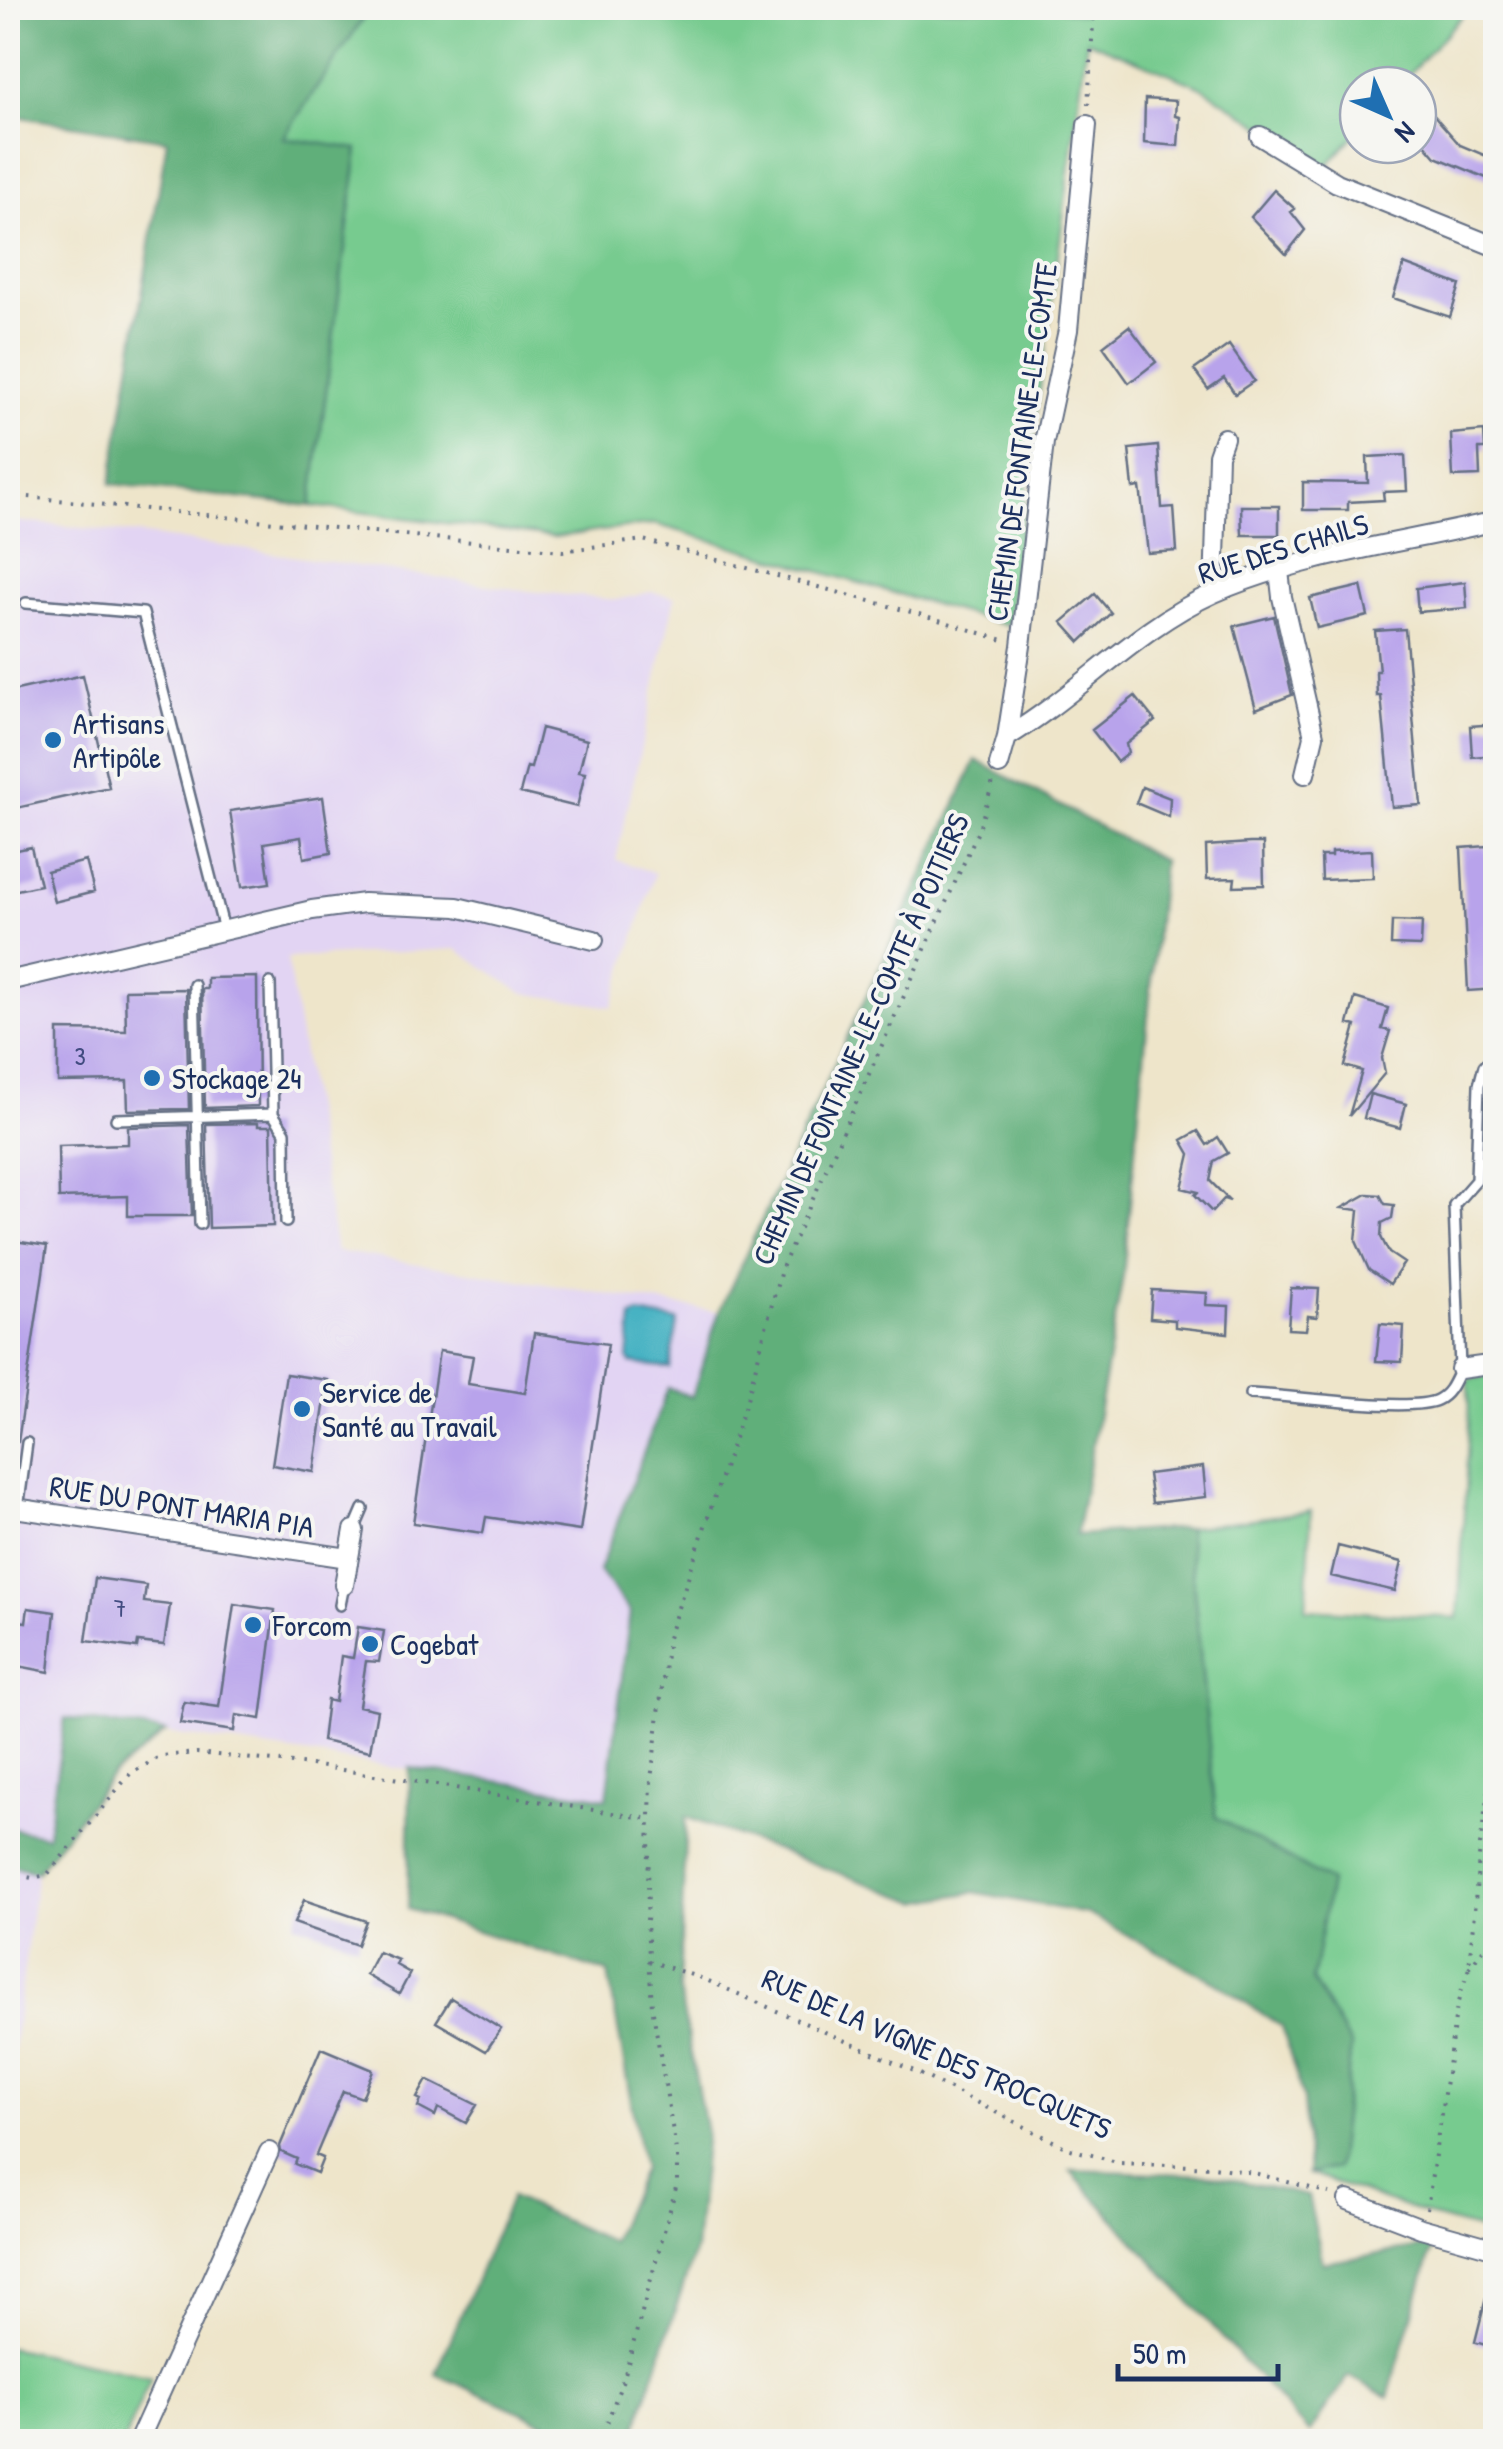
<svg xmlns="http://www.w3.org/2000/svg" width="1503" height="2449" viewBox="0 0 1503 2449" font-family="'Patrick Hand',sans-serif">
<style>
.built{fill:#e2d4f3}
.green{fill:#77cb8f;stroke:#497d76;stroke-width:2.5}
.forest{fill:#61af7a;stroke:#3e6f6c;stroke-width:2.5}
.water{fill:#46b2c3;stroke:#307090;stroke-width:2.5}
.building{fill:#b8a3eb}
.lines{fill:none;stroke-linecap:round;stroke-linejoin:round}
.service-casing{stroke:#656f84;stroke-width:14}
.minor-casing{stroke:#656f84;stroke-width:22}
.path{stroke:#656f84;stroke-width:4;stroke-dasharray:2.5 8;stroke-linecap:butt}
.service{stroke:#fff;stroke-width:9}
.minor{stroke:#fff;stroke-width:18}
.poi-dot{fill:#1f6fb2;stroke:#f6f6f2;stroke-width:4}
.labels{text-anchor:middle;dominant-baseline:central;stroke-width:8;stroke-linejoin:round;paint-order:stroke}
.number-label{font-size:25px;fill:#424c81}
.street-label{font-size:30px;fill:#1b2f5e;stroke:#f6f6f2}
.poi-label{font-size:30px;fill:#1b2f5e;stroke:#f6f6f2;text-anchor:start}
</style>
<rect width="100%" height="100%" fill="#f6f6f2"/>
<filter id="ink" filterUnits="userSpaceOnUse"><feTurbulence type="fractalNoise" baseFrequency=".01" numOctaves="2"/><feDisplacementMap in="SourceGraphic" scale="20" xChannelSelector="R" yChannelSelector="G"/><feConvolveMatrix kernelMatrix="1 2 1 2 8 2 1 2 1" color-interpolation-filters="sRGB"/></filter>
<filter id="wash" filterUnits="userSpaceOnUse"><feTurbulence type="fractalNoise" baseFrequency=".0048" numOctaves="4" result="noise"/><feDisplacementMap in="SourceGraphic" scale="40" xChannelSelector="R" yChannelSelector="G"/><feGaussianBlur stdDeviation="2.25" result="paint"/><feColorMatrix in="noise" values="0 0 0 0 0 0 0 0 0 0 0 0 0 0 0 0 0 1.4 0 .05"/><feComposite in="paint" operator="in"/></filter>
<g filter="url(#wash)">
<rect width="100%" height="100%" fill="#eee5ca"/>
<path class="built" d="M8 520 146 535 528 591 617 600 650 592 675 597 616 860 655 873 612 1007 523 993 456 949 287 958 336 1251 719 1312 692 1397 668 1389 630 1612 607 1799 65 1718 47 1837 8 1828Z
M8 1865 37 1872 8 2091Z"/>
<path class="green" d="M370 8H1056L1081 14 1082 8H1469L1399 85H1358V131L1326 167 1200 86 1087 40 1008 626 655 524 554 537 311 506 358 149 283 138Z
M1495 1375V2234L1440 2219 1309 2174 1337 2167 1351 2046 1312 1980 1330 1882 1216 1817 1188 1528 1311 1511 1306 1609 1458 1618 1469 1423 1468 1379Z
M8 2347 151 2377 124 2441H8Z"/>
<path class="forest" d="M8 8H370L283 138 358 149 311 506 111 484 167 140 8 115Z
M976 760 1163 861 1123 1276 1076 1535 1188 1528 1216 1817 1330 1882 1312 1980 1351 2046 1337 2168 1309 2174 1303 2099 1282 2027 1217 1983 1088 1914 974 1892 918 1902 686 1817 679 1990 706 2132 695 2250 632 2441H542L547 2424 436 2374 511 2197 611 2242 643 2169 608 1973 408 1909 410 1768 607 1798 630 1612 599 1571 668 1388 692 1397 719 1312Z
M65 1718 166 1732 112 1775 37 1872 8 1865V1828L47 1836Z
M1070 2170 1212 2175 1308 2196 1323 2263 1433 2245 1388 2397 1349 2376 1309 2433Z"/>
<path class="water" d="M639 1314 678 1321 670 1368 631 1363 628 1359 632 1317Z"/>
<g id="blocks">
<path class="building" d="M1418 97 1460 145 1496 160V182L1436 157 1418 136Z
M1145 99 1176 101 1175 116 1180 117 1178 146 1144 143Z
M1274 190 1295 209 1291 212 1305 230 1286 254 1251 217Z
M1404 264 1460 285 1450 317 1393 298Z
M1129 326 1156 362 1129 383 1103 346Z
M1229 345 1254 381 1235 394 1224 378 1208 389 1194 370Z
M1484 431 1485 449H1479L1480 476 1453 477 1451 434Z
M1158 446 1162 508 1174 507 1177 551 1148 553 1140 487 1133 488 1129 449Z
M1405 455 1407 491 1383 492 1384 500 1348 502V510H1303V482L1368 483 1367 457Z
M1241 506H1279V535H1242Z
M1465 582 1467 608 1418 612 1416 588Z
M1361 586 1368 616 1317 628 1310 598Z
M1095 594 1111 613 1080 642 1062 622Z
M1274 616 1292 695 1256 709 1234 626Z
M1405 629 1421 805 1392 807 1381 696H1377L1376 671H1379L1375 631Z
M83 675 109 787 8 810V692Z
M1135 696 1155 721 1126 744 1128 753 1117 762 1092 730Z
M1496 724V755L1472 757 1470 726Z
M541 728 587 740 579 772 585 773 577 807 520 793 527 767 531 768Z
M1142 787 1170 798 1169 817 1136 803Z
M323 797 331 853 304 858 301 837 264 843 270 883 242 887 230 811Z
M1250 843H1263L1264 885 1234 886 1235 878 1207 879 1206 846Z
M1487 846 1496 989 1468 991 1461 848Z
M31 847 40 885 8 892V852Z
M1372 850 1373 878 1322 880 1321 856H1331V852Z
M86 861 94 892 54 902 47 871Z
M1392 921 1422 922 1421 946 1391 945Z
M257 977 258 1106 205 1108 202 989H207V978Z
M186 989 189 1109 128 1110 127 1081 58 1082V1030L126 1031 125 990Z
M1355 998 1388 1008 1382 1029 1390 1031 1382 1058 1385 1073 1349 1116 1362 1071 1345 1066 1356 1026 1348 1024Z
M1370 1094 1406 1104 1400 1128 1364 1118Z
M258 1123V1126H271L273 1226 209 1228 206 1124Z
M189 1125 192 1216H128V1196L59 1198 58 1146 128 1144V1127Z
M1198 1131 1207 1145 1218 1137 1228 1153 1214 1161 1210 1181 1230 1201 1224 1199 1212 1212 1195 1195 1198 1192 1182 1188 1190 1154 1182 1140Z
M1367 1194 1380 1195 1385 1204 1394 1205 1392 1218 1382 1223 1381 1237 1389 1253 1404 1263 1390 1284 1369 1270 1356 1241 1359 1210 1342 1208Z
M8 1240 47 1246 18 1442 8 1441Z
M1291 1288 1319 1289 1317 1317 1308 1316 1306 1330 1288 1329Z
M1152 1290 1207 1293 1206 1305 1229 1306 1228 1333 1175 1327V1320L1150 1318Z
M1380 1324 1404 1326 1402 1362 1376 1361Z
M534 1333 608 1344 580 1531 486 1517 483 1533 413 1523 439 1351 473 1356 468 1384 525 1393Z
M286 1374 328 1380 314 1472 272 1465Z
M1203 1467 1206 1497 1152 1503 1148 1474Z
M1338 1546 1402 1562 1395 1591 1331 1576Z
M95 1578 146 1585 144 1602 170 1605 164 1645 138 1642 137 1648 86 1641Z
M234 1604 275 1610 261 1719 236 1715 234 1731 180 1723 184 1702 219 1707Z
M28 1608 55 1612 49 1672 8 1664 11 1620 26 1622Z
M358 1627 384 1631 379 1662 366 1661 359 1706 377 1710 370 1751 322 1741 327 1700 335 1702 341 1656 353 1658Z
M304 1900 366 1921 357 1945 294 1923Z
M378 1952 398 1960 396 1965 410 1973 399 1994 366 1975Z
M451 1998 501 2029 486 2051 436 2022Z
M321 2048 373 2070 362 2098 343 2091 316 2155 323 2158 317 2173 295 2164 297 2159 281 2152 280 2146Z
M427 2080 477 2105 466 2123 438 2108 435 2116 418 2107 421 2100 417 2098Z
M1489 2286 1496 2287V2348L1475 2342Z"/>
</g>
</g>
<g filter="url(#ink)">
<use href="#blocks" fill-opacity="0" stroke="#656f84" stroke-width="2.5"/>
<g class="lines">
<g class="service-casing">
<path id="service" d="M26 603 143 613 224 930
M270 983 273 1114 285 1132 286 1222
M194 985 200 1224
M116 1119 273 1114
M1250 1394C1288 1395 1410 1413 1437 1400 1450 1394 1454 1381 1460 1369L1454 1205 1476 1180 1479 1085 1484 1066 1496 1053
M18 1509 27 1443
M354 1530 363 1509
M340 1605 344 1585"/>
</g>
<g class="minor-casing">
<path id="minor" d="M1260 136 1337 183 1496 247
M1279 571 1282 597 1314 736 1305 774
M1214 593 1218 455 1224 438
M1007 737C1079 694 1136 628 1214 593 1300 555 1404 543 1496 521
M999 765 1007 737 1021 646 1044 442 1068 330 1087 125
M8 981 312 910 364 903 457 907 594 940
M1460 1369 1496 1364
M8 1507 348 1558
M344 1585 354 1530
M1348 2200 1421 2228 1496 2249
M138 2442 269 2152"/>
</g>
<path class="path" d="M1088 105 1094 8
M8 495 562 551 643 540 926 616 1003 640
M8 1873 32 1878 47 1875 130 1774 161 1756 197 1753 311 1765 650 1819
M649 1961 704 1979 914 2071 1067 2148 1120 2163 1213 2167 1254 2173 1329 2193
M1469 1968 1496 1932
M1427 2209 1457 2005 1469 1968 1480 1846 1495 1746 1488 1733 1496 1674
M600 2442 625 2374 677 2184V2156L652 2006 647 1923 651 1780 668 1638 748 1396 781 1270 979 829 993 782"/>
<use href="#service" class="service"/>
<use href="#minor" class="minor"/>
</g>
</g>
<g class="poi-dot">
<circle cx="53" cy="740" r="10"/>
<circle cx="152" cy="1078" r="10"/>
<circle cx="302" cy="1409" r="10"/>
<circle cx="253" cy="1625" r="10"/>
<circle cx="370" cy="1644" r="10"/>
</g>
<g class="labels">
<g class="number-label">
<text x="80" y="1056">3</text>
<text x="120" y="1608">7</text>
</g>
<g class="street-label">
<text transform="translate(1021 442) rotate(-82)">CHEMIN DE FONTAINE-LE-COMTE</text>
<text transform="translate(1283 548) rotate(-17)">RUE DES CHAILS</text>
<text transform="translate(860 1039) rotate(-66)">CHEMIN DE FONTAINE-LE-COMTE À POITIERS</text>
<text transform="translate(182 1506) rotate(9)">RUE DU PONT MARIA PIA</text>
<text transform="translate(937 2053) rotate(24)">RUE DE LA VIGNE DES TROCQUETS</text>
</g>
<g class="poi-label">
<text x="73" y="723">Artisans<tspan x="73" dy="34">Artipôle</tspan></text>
<text x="172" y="1078">Stockage 24</text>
<text x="322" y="1392">Service de<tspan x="322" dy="34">Santé au Travail</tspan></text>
<text x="273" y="1625">Forcom</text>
<text x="390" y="1644">Cogebat</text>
</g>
</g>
<rect width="1503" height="2449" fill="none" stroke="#f6f6f2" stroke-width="40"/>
<g transform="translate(1388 115) rotate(135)"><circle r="48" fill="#f6f6f2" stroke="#9ea6b7" stroke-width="2.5"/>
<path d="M0-8L18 38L0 25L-18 38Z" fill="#1f6fb2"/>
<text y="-15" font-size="28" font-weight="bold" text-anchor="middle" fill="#1b2f5e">N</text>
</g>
<path d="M1118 2364v15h160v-15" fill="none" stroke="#1b2f5e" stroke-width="5"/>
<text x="1133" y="2364" font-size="30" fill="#1b2f5e" stroke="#f6f6f2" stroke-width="8" paint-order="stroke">50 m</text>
</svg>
